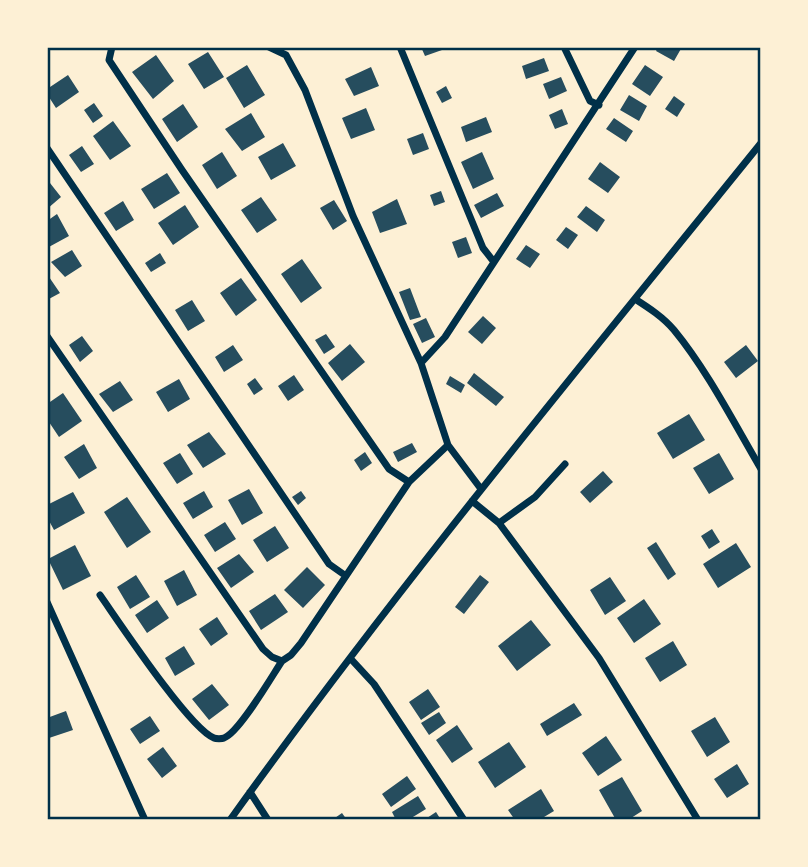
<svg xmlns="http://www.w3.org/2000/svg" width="808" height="867" viewBox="0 0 808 867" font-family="Commissioner,sans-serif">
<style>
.building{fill:#264d5e}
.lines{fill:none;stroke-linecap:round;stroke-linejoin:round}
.minor{stroke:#003049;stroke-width:7}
.neatline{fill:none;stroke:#003049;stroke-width:2.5}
</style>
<rect width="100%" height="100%" fill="#fdf0d5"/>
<path class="building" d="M421 47H441L442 50 425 56Z
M658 47H682L674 61 656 51Z
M208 52 224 77 204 89 188 64Z
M156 55 174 81 153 99 132 72Z
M544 58 549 71 526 79 522 66Z
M247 65 265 95 244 108 226 78Z
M645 65 663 77 650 96 632 84Z
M371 67 379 86 354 96 345 79Z
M68 75 79 92 56 108 47 94V89Z
M561 77 567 91 549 99 543 84Z
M446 86 452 98 442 103 436 92Z
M629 95 647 106 639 121 620 110Z
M674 96 685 104 677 117 665 109Z
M94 103 103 116 93 123 84 110Z
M183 104 198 127 177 142 162 119Z
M366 108 375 130 351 139 342 118Z
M562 109 568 124 555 129 549 115Z
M251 113 265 137 242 151 225 129Z
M486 117 492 132 466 142 461 127Z
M614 118 633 131 626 142 606 129Z
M113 121 131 146 110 160 93 136Z
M423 133 429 149 413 155 407 139Z
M283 143 296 166 271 180 258 157Z
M82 146 94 164 81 172 69 155Z
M222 152 237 176 217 189 202 165Z
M482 152 494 179 473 189 461 162Z
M600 162 620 177 608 193 588 179Z
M167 173 180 193 154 209 141 189Z
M50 183 61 197 47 209V185Z
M441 191 445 202 434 206 430 195Z
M497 193 504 206 481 218 474 205Z
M261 197 277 220 257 233 241 210Z
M397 199 407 224 380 233 372 212Z
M334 200 347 221 333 230 320 208Z
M123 201 134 220 116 231 104 213Z
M185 205 199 227 173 245 158 223Z
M586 206 605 220 597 232 577 217Z
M57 214 69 236 47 248V221Z
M566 227 578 235 568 249 556 240Z
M466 237 472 253 458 258 452 242Z
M526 245 540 254 530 268 516 259Z
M72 250 82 266 65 277 51 262Z
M160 253 166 263 151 272 145 263Z
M302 259 322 288 301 303 281 274Z
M47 274 60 293 47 300Z
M241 278 257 300 236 316 220 293Z
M410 288 421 317 410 320 399 292Z
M192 300 205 321 188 331 175 310Z
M483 316 496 328 482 344 468 332Z
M426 318 435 337 422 343 413 324Z
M326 334 335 347 324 354 315 340Z
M82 336 93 351 80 362 69 345Z
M350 344 365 362 342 381 328 363Z
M233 345 243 360 224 372 215 357Z
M746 345 758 361 736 378 724 362Z
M474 373 504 397 496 406 467 383Z
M294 375 304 390 288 401 278 386Z
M450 376 465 385 461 393 446 384Z
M255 378 263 389 254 395 247 384Z
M179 379 190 399 168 412 156 392Z
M120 381 133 400 113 412 99 394Z
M63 393 82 421 59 437 47 419V404Z
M689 414 705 440 673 459 657 433Z
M209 432 226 454 203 468 187 445Z
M412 443 417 452 398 462 393 452Z
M84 444 97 468 79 479 64 457Z
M365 452 372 463 361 471 354 460Z
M180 453 193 474 177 484 163 463Z
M719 453 734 479 709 494 693 468Z
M603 471 613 482 590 503 580 492Z
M249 489 263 513 242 525 228 500Z
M204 491 213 507 193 519 183 503Z
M301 491 306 498 298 505 292 497Z
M73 492 85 513 54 530 47 517V505Z
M127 497 151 532 127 548 104 512Z
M225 522 236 539 215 552 204 535Z
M275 526 289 548 267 562 253 540Z
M712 529 720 542 709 549 701 536Z
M656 542 676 574 668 580 647 548Z
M736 543 751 567 718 588 703 564Z
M75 545 91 576 63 590 48 559Z
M239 554 254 572 231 588 217 568Z
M307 567 325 585 303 608 284 590Z
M184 570 197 595 177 606 164 581Z
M136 575 150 597 130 609 117 587Z
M480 575 489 582 464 614 455 607Z
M610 577 626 601 605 615 590 590Z
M275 594 288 612 261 630 249 611Z
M644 599 661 624 634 643 617 618Z
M157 600 169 618 147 633 135 615Z
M217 617 228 634 211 646 199 629Z
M531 620 551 645 517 671 498 646Z
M673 641 687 665 660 682 645 658Z
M184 646 195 664 175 676 165 658Z
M212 684 229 705 209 720 192 699Z
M428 689 440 707 421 720 409 702Z
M574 703 582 715 547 736 540 724Z
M66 711 73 730 49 738 47 718Z
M439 712 446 723 429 735 421 723Z
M150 716 160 731 140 744 130 729Z
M715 717 730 742 707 757 691 731Z
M457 725 473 749 452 763 436 740Z
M606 736 622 760 598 776 582 753Z
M509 742 526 767 495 788 478 762Z
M163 747 177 766 162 778 147 759Z
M737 764 749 784 727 798 714 779Z
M407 776 416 789 391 807 382 794Z
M622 777 642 811 628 820H616L599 790Z
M541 789 554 811 539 820H515L508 810Z
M418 796 426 809 408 820H396L392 812Z
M436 812 441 820H424Z
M342 813 347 820H332Z"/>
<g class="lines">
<path class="minor" d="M112 47 109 60 182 170 389 469 409 482
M269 47 286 55 305 90 353 216 421 363 448 445 481 489
M400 47 483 248 494 262
M564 47 590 101 599 105
M47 148 329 564 346 576
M635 299C649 308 663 317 674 330 707 370 734 423 761 469
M47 336 263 649 272 657 282 661 291 655 301 643 409 482 448 445
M421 363 445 337 635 47
M472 501 499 523 599 658 698 820
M499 523 535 497 565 464
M100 595C119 622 189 728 214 738 216 739 222 739 224 738 239 733 272 676 282 661
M47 602 145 820
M350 658 374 684 464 820
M250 792 268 820
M230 820C397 587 581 366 761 143"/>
</g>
<rect width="808" height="867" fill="none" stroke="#fdf0d5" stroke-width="98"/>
<rect x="49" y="49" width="710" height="769" class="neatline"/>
</svg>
